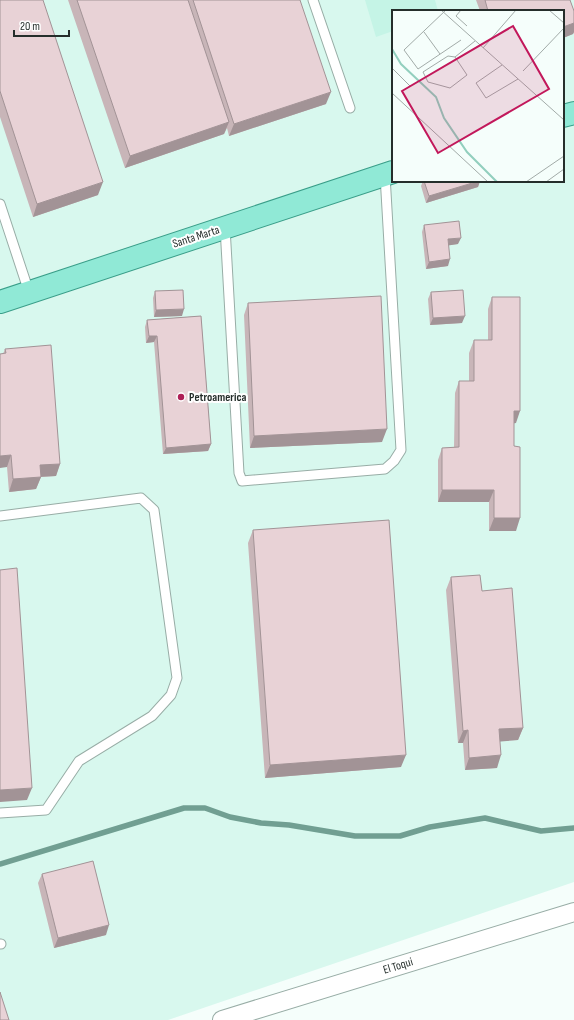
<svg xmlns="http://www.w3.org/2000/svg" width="574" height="1020" viewBox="0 0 574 1020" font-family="'Sofia Sans Condensed',sans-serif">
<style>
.built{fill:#d8f8ee;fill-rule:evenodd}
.green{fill:#c5f4e6}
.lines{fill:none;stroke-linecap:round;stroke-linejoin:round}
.stream{stroke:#719f92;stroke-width:5.5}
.lane-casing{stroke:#98ada6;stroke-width:11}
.street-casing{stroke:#98ada6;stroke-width:20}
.primary-casing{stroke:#3a9e89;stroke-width:24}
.lane{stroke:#fff;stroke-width:9}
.street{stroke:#fff;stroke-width:18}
.primary{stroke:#90e9d6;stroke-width:22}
.wall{fill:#c8b5b8}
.shaded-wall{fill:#a29396}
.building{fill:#e8d2d6;stroke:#a29396}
.poi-dot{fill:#ae1f56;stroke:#fff;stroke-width:1.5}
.labels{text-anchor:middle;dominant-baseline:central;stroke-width:4;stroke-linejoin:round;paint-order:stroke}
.street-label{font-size:12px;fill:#252e2b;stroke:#fff}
.poi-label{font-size:12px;font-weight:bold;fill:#252e2b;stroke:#fff;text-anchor:start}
.inset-river{fill:none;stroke:#92cfbe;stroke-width:2}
.inset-road{fill:none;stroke:#a2aba8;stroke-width:1}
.view{fill:#c2185b;fill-opacity:0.15;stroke:#c2185b;stroke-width:2}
.inset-edge{fill:none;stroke:#252e2b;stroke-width:2}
</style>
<rect width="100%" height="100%" fill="#f5fefb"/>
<path class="built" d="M0 0H574V882L168 1020H0ZM393 11H563V181H393Z"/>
<path class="green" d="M365 0H435L438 11H393V31L376 37Z"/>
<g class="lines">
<path class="stream" d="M0 864 184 808H205L230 817 261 823 289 825 355 836H400L430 827 485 818 541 831 574 828"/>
<g class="lane-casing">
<path id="lane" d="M313 0 350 108
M0 204 29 292
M225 227 239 473 242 481 385 469 394 461 401 450 385 175
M0 516 141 498 154 510 177 678 171 695 152 716 79 761 46 810 0 813
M0 944H1"/>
</g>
<g class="street-casing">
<path id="street" d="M222 1020 574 912"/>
</g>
<g class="primary-casing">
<path id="primary" d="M563 116 574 113
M0 302 393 172"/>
</g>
<use href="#lane" class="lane"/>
<use href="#street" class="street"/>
<use href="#primary" class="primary"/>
</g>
<path class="wall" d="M0 0 98 195 33 217 0 117Z
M68 0H300L326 104 229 136 227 128 224 134 125 168Z
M476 0H570L574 11V32L573 34 563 38V11H480Z
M423 181H480L478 187 426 203 421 186Z
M424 225 458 244 448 245V266L426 269 422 232Z
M155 291 182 316 154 317 153 298Z
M431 292 462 323 430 325 428 299Z
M492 297 516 423H514V446L516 531H489V502H438V460L442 448 454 447 455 393 459 381H469V353L474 340H488V309Z
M248 303 382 442 250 448 244 315Z
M201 316 211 444 208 451 163 454 154 342 146 343 145 327 147 320Z
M5 349 60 464 56 476 41 477 36 489 9 492 7 467 3 354Z
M253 530 401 767 265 778 248 543Z
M451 577 482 591 523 728 518 740 500 741 497 768 465 770 463 743H458L446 590Z
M42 874 106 935 54 948 38 883Z"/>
<path class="shaded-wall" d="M574 23V32L573 34 563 38V27Z
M331 92 326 104 229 136 234 124Z
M229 122 224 134 125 168 130 156Z
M480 181 478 187 426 203 429 196Z
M103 182 98 195 33 217 37 204Z
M461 238 458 244 445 246 448 239Z
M450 259 448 266 426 269 429 262Z
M184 309 182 316 154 317 156 310Z
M465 316 462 323 430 325 433 318Z
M149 336H157L154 342 146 343Z
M514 411H520L516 423 510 424Z
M387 429 382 442 250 448 254 436Z
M211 444 208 451 163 454 166 448Z
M11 455 7 467 0 468V456Z
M60 464 56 476 36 477 40 465Z
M41 477 36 489 9 492 13 479Z
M442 490H494L489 502H438Z
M494 518H520L516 531H489Z
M523 728 518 740 495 742 499 729Z
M468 730 463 743H458L463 731Z
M406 755 401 767 265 778 270 765Z
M501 755 497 768 465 770 469 758Z
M32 788 27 800 0 802V790Z
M109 925 106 935 54 948 58 938Z"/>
<path class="building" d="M0 0H43L103 182 37 204 0 91Z
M77 0H188L229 122 130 156Z
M193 0H300L331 92 234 124Z
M485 0H570L574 11V23L563 27V11H488Z
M424 181H479L429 196Z
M459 221 461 238 448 239 450 259 429 262 424 225Z
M183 290 184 309 156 310 155 291Z
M463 290 465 316 433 318 431 292Z
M381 296 387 429 254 436 248 303Z
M492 297H520V411H514V446L520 447V518H494V490H442V448L459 447V381H474V340H492Z
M201 316 211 444 166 448 157 336H149L147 320Z
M51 345 60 464 40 465 41 477 13 479 11 455 0 456V354L6 353 5 349Z
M389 520 406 755 270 765 253 530Z
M17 568 32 788 0 790V570Z
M480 575 482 591 512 588 523 728 499 729 501 755 469 758 468 730 463 731 451 577Z
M93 861 109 925 58 938 42 874Z
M0 992 9 1020H0Z"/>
<circle class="poi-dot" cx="181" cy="397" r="4"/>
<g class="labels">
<g class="street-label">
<text transform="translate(196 237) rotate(-18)">Santa Marta</text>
<text transform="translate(398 966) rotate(-17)">El Toqui</text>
</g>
<g class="poi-label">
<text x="189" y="397">Petroamerica</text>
</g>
</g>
<g transform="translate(392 10)">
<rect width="172" height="172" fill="#f5fefb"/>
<path class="inset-river" d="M0 39 9 54 44 87 52 108 75 142 105 172"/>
<path class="inset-road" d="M49 0 172 110M54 0 12 40 26 59 69 30M69 0 64 6 75 16M157 0 172 13M32 22 48 44M91 38 124 0M63 47 75 65 58 78 36 72 31 62 56 46 63 47 83 31M110 55 84 73 94 88 126 69M0 58 18 76M131 61 172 18M0 83 96 172M134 172 172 146M154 172 172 159"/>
<path class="view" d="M121 16 157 79 46 143 10 81Z"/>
<rect width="172" height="172" class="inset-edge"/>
</g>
<path d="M14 30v6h55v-6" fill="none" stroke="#252e2b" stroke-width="2"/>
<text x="20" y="30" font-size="12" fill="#252e2b" stroke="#ffffff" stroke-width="3" paint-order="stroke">20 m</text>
</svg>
